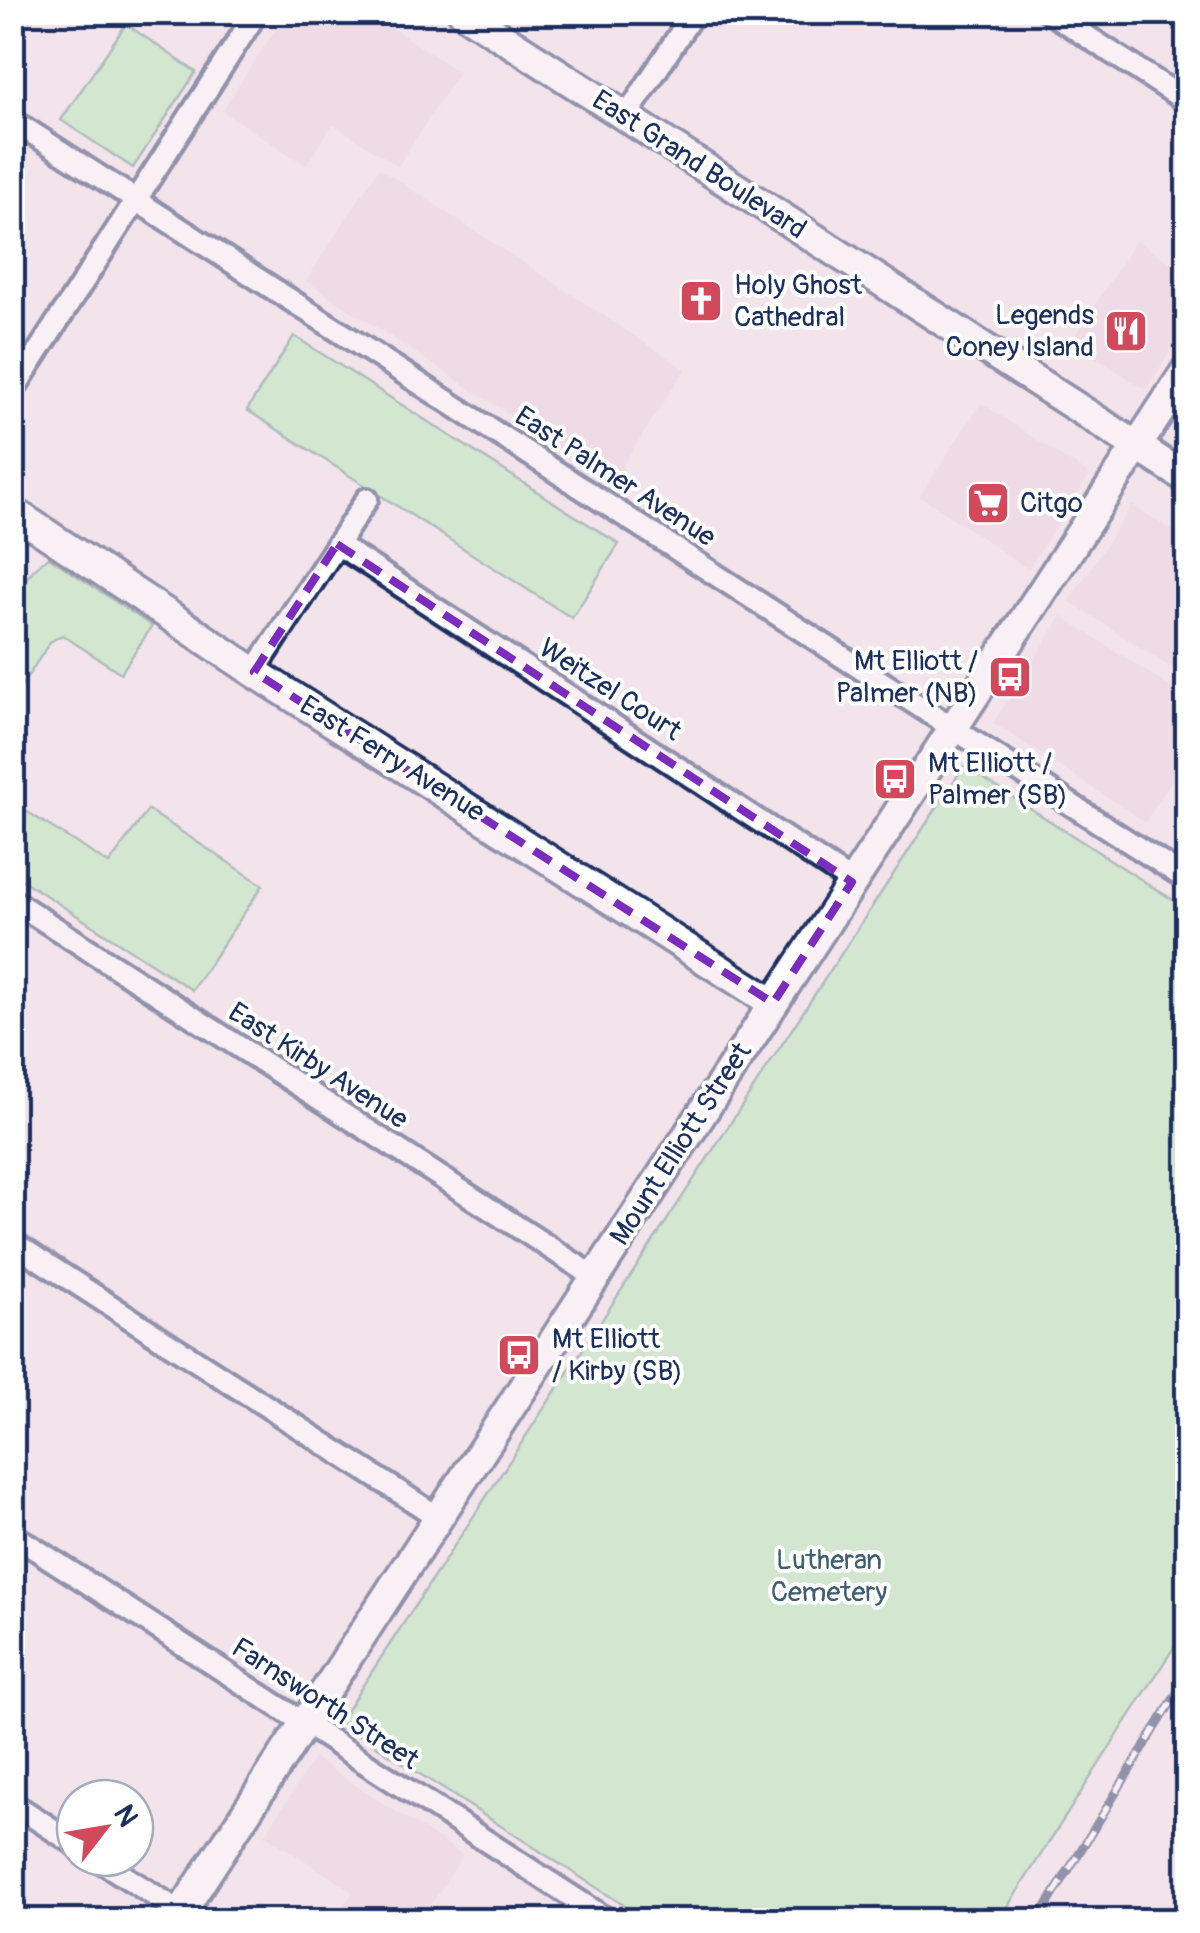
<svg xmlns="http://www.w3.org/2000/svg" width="1200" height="1933" viewBox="0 0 1200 1933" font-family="Pangolin,sans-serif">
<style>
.built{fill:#ebd0dd}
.green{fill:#ace9af;stroke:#648c86;stroke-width:2.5}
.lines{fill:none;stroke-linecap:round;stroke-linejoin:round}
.street-casing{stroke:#1b2f5e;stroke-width:28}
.secondary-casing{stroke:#1b2f5e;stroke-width:35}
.street{stroke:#fff;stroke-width:20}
.secondary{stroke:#fff;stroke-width:28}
.rail-casing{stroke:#1b2f5e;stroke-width:9}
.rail{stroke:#fff;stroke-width:5;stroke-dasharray:15;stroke-linecap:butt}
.marked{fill:none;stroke:#7b2cbf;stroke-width:8;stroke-dasharray:20 12;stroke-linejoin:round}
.labels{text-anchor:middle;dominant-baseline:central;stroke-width:8;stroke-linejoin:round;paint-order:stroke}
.street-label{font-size:28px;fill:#1b2f5e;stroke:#fff}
.poi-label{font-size:28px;fill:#1b2f5e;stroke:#fff;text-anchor:start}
.park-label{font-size:28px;fill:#3f5e72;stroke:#fff}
</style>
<rect width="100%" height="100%" fill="#f3e3eb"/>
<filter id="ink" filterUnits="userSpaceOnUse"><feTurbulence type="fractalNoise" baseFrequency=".01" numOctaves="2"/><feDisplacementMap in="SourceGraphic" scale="20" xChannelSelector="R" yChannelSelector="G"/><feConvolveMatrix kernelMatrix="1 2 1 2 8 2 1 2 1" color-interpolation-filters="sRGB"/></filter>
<g filter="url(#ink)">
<path class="built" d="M286 13H369L459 72 398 166 333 124 306 165 222 111Z
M379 168 685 369 612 482 306 281Z
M1136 240 1187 273V325L1146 390 1071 342Z
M981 403 1090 475 1028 569 920 496Z
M1132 505 1187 540 1188 666 1182 675 1069 601Z
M1062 616 1187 698V757L1145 822 993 723Z
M314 1758 463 1855 421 1920H335L353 1892 265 1835Z"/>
<path class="green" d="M126 24 196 72 133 168 61 120Z
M294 336 619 544 572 618 247 410Z
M49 557 152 626 121 673 62 635 50 642 21 687 13 683C12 638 4 585 49 557Z
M964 766 1187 909V1627L999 1920H647L339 1722Z
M12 802 109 864 148 810 263 885 192 990 13 874Z"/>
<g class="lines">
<g class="street-casing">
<path id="street" d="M1049 12 1188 102
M626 117 694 12
M12 120 1188 880
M12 392 257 12
M337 544 852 882
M254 672 367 499
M12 900 595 1277
M12 1242 438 1517
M12 1534 608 1920
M12 1803 75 1844
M96 1858 193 1920"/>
</g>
<g class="secondary-casing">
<path id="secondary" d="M463 12 1188 479
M12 511 254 672 773 1003
M176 1920 1188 368"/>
</g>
<use href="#street" class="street"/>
<use href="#secondary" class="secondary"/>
<g class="rail-casing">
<path id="rail" d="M1038 1920 1188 1675"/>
</g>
<use href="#rail" class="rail"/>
</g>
</g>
<path d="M0 0H1200V1933H0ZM337 544 852 882 773 1003 254 672Z" fill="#f3e3eb" fill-opacity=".55" fill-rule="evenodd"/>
<path class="marked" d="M337 544 852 882 773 1003 254 672Z"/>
<defs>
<g id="church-square" transform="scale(2.25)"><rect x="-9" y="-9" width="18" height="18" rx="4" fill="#d1495b" stroke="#fff"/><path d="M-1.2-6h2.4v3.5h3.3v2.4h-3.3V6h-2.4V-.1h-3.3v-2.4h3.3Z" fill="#fff"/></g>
<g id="restaurant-square" transform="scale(2.25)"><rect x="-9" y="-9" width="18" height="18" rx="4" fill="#d1495b" stroke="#fff"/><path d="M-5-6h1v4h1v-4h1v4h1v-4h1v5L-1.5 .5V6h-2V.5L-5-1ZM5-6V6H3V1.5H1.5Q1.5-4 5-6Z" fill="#fff"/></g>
<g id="supermarket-square" transform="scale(2.25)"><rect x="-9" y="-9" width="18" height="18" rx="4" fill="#d1495b" stroke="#fff"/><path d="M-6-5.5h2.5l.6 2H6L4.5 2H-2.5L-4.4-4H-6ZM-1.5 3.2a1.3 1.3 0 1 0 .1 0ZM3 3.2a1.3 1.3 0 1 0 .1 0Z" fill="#fff"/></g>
<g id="bus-square" transform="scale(2.25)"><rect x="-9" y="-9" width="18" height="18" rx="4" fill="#d1495b" stroke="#fff"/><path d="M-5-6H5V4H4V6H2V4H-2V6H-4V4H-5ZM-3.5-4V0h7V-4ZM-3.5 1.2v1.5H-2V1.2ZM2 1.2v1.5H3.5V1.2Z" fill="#fff"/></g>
</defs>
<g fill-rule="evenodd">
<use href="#church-square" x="701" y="301"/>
<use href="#restaurant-square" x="1126" y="331"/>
<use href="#supermarket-square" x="988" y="503"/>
<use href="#bus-square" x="1010" y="677"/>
<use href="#bus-square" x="895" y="779"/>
<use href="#bus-square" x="519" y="1355"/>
</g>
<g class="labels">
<g class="street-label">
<text transform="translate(699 165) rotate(33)">East Grand Boulevard</text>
<text transform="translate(615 477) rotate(33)">East Palmer Avenue</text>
<text transform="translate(610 690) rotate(33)">Weitzel Court</text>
<text transform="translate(392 759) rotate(32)">East Ferry Avenue</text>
<text transform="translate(318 1066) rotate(33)">East Kirby Avenue</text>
<text transform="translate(681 1144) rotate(-57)">Mount Elliott Street</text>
<text transform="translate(325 1704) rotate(33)">Farnsworth Street</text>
</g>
<g class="poi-label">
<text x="734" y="285">Holy Ghost<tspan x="734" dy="32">Cathedral</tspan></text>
<text x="1094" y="315" text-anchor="end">Legends<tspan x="1094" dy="32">Coney Island</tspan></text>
<text x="1020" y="503">Citgo</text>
<text x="978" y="661" text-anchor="end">Mt Elliott /<tspan x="978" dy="32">Palmer (NB)</tspan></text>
<text x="928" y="763">Mt Elliott /<tspan x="928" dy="32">Palmer (SB)</tspan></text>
<text x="552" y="1339">Mt Elliott<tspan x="552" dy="32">/ Kirby (SB)</tspan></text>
</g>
<g class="park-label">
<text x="829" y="1560">Lutheran<tspan x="829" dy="32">Cemetery</tspan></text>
</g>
</g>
<rect width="1200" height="1933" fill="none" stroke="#fff" stroke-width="50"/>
<rect x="25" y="25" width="1150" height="1883" fill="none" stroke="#1b2f5e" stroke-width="4" filter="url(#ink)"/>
<g transform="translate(105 1828) rotate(59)"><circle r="48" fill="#ffffff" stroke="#a4acbf" stroke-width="2.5"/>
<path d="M0-8L18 38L0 25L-18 38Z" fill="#d1495b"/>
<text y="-15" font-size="28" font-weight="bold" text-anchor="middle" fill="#1b2f5e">N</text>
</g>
</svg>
